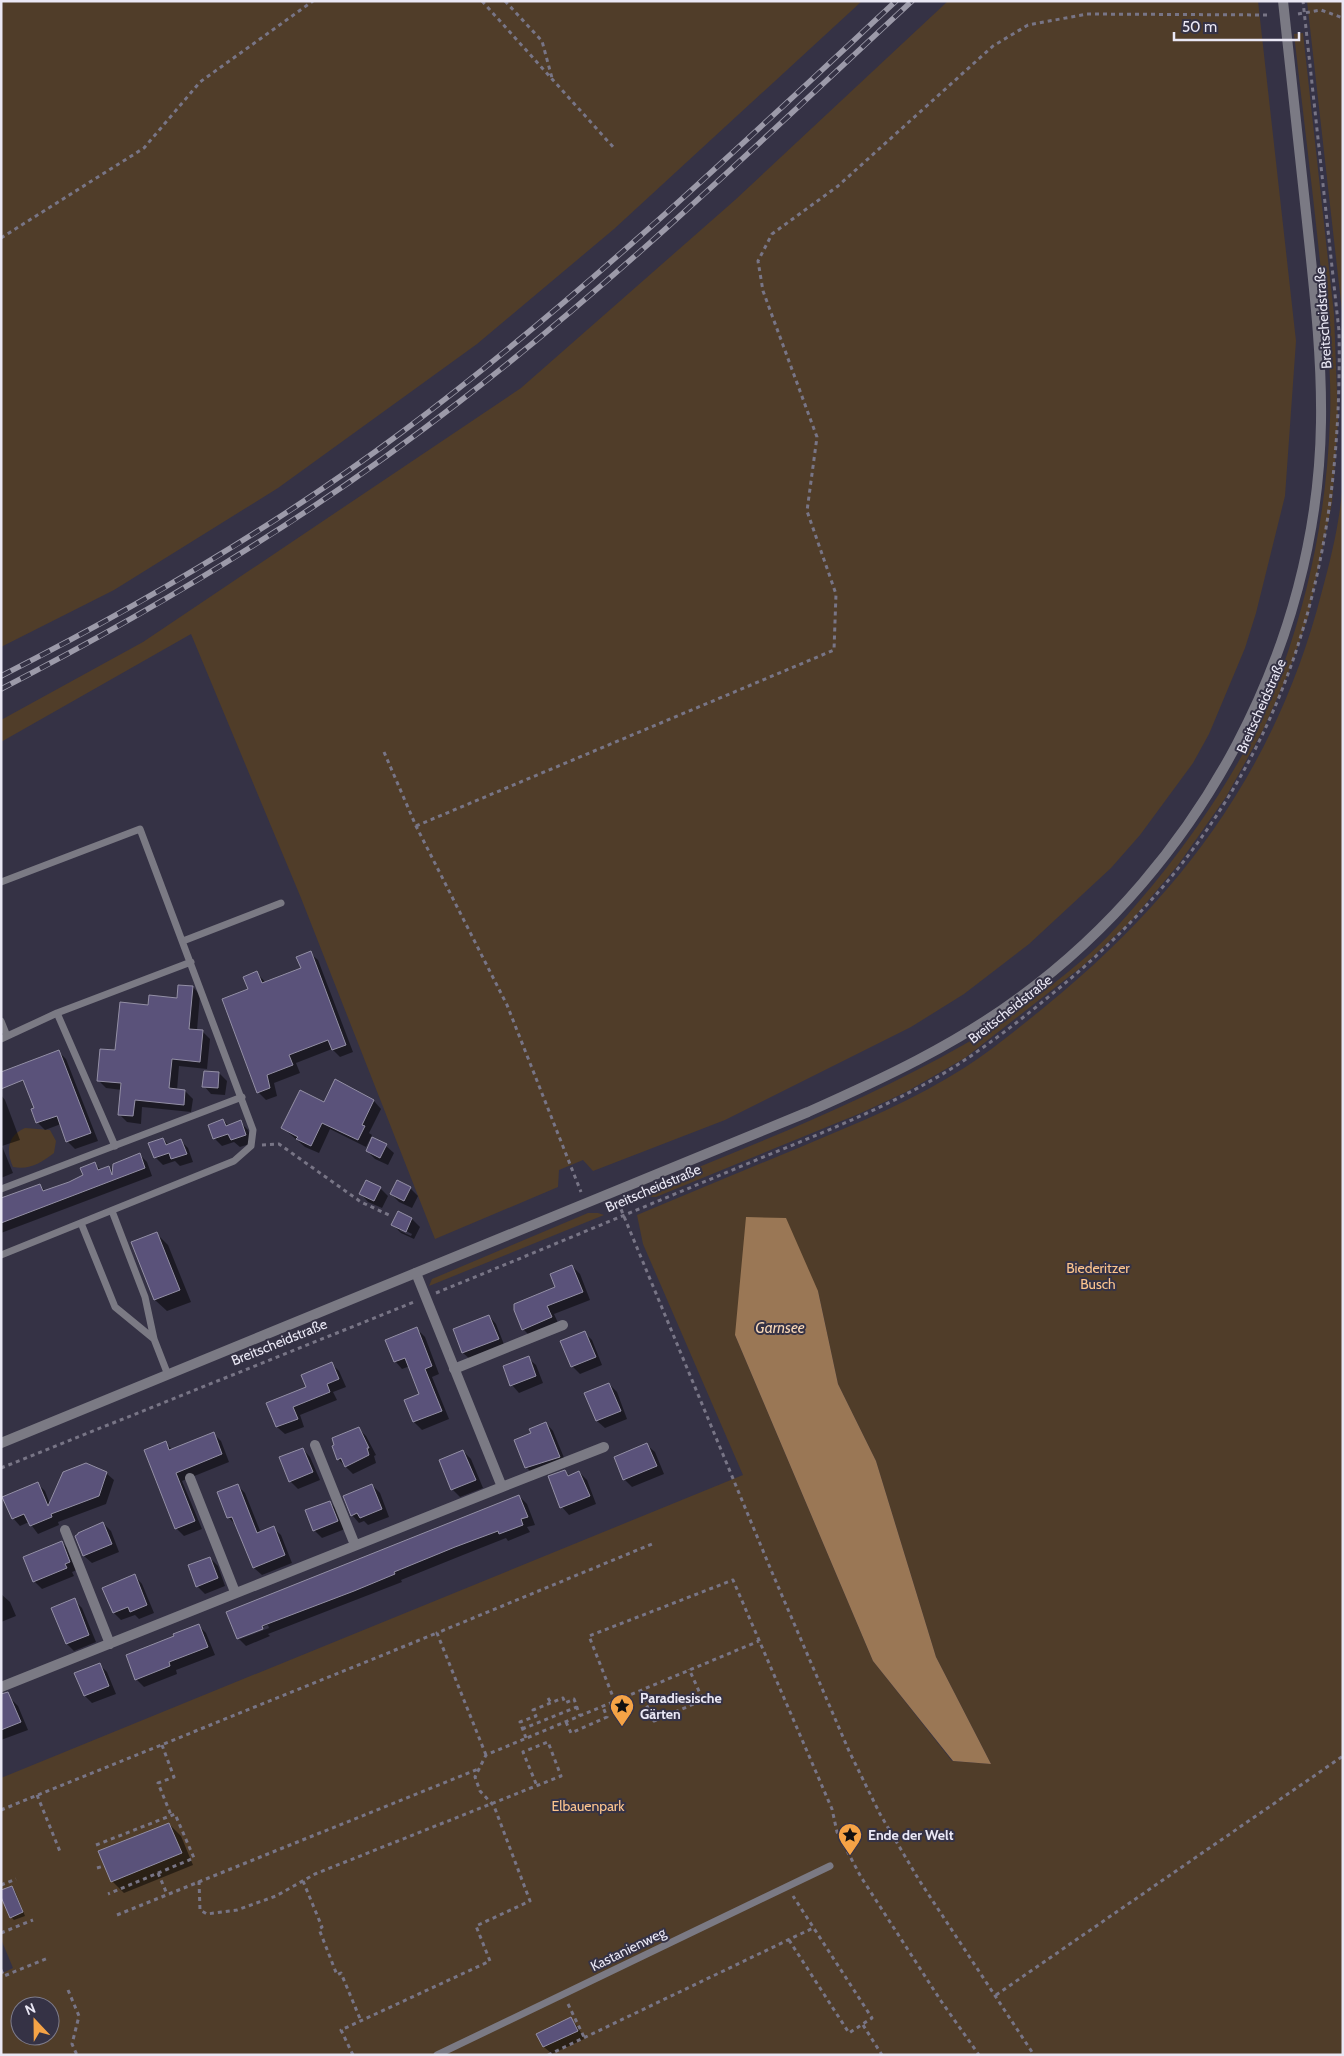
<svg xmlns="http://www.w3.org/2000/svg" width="1344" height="2056" viewBox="0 0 1344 2056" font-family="Cabin,sans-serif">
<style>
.green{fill:#503d29;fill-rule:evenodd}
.water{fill:#9a7755}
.shadow{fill:#0007;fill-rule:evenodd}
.building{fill:#5a527a;stroke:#9490a6}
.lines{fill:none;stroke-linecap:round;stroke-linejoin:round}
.path{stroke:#787586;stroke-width:3;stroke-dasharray:4 4;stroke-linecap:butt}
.service{stroke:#7b7a84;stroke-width:7}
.minor{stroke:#7b7a84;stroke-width:10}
.tertiary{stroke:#7b7a84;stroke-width:10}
.rail-casing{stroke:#9c9aa9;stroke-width:5.5}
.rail{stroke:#353245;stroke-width:4;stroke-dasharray:11;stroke-linecap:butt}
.labels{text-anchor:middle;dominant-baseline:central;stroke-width:4;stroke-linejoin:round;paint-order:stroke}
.street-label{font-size:14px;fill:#eae8f5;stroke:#353245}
.park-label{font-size:14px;fill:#fdc58e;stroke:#353245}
.poi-label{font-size:14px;font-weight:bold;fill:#eae8f5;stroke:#353245;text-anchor:start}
.water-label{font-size:15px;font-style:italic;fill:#f8d7b6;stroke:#353245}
</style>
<rect width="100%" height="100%" fill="#353245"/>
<path class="green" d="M1 1H862L614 229 477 344 278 488 114 590 1 647Z
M948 1H1258L1296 341 1285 496 1256 613 1245 648 1209 734 1193 763 1140 835 1111 868 1029 944 964 994 911 1027 725 1120 593 1171 583 1160 559 1170 558 1187 435 1239 301 898 191 634 1 742V720L143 642 521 388 735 200Z
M1307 1H1343V322L1342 311Z
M1303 33 1334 314 1338 420 1332 503 1308 617 1288 674 1262 732 1226 797 1178 865 1132 920 1084 965 965 1058 906 1092 861 1113 656 1197H648L645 1192 652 1186C758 1143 865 1101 965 1044 1005 1021 1045 992 1080 962 1107 940 1130 912 1152 886 1205 821 1253 748 1282 669 1311 589 1327 505 1330 420 1332 371 1326 321 1321 271 1313 192 1303 113 1294 34Z
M1343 478V2055H1V1974L13 1968 1 1939V1778L743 1475 643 1244 637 1215C692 1192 747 1169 803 1146 858 1123 914 1100 964 1068 993 1049 1020 1027 1047 1005 1184 893 1278 764 1322 591 1332 555 1341 516 1343 478ZM818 1291 838 1384 876 1461 936 1657 991 1764 952 1761 873 1661 735 1335ZM20 2006H50V2036H20Z
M25 1128 50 1130 56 1141 54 1153C41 1163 30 1170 13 1167 6 1151 7 1136 25 1128Z
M588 1213H598L604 1215 429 1286 432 1279Z"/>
<path class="water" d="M746 1217 786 1218 818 1291 838 1384 876 1461 936 1657 991 1764 953 1761 873 1661 735 1335Z"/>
<path class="shadow" d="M310 953 318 960 353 1052 340 1057 332 1049 296 1063 300 1073 274 1083 277 1096 266 1100 258 1092 249 990 257 973 266 983 302 969Z
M193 987 200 995 197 1030 202 1031 210 1039 207 1069 179 1066 177 1090 185 1091 193 1099 191 1112 142 1107 141 1124 127 1122 119 1114 122 1090 106 1088 98 1080 149 1006 178 999Z
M59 1052 66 1059 98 1141 75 1149 67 1141 61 1124 45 1130 37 1122 35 1108 27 1085 22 1081 17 1067Z
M205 1072 219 1073 227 1081 225 1095 211 1094 204 1086Z
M336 1080 374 1101 381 1109 369 1133 372 1135 366 1147 330 1129 319 1153 305 1147 283 1128 325 1103Z
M1 1095 5 1100 20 1140 2 1146 13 1173 1 1178Z
M223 1120 229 1126 240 1122 248 1130 253 1143 240 1147 234 1142 222 1146 214 1138Z
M163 1139 169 1145 181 1141 188 1148 193 1162 180 1166 175 1161 163 1165 155 1157Z
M386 1146 394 1153 388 1165 375 1159 367 1151Z
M139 1154 147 1162 152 1176 1 1233V1199L40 1185 46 1192 85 1176 95 1164 101 1170 109 1167 114 1172Z
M397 1182 410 1188 418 1196 412 1208 399 1202 391 1194Z
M380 1188 388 1196 382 1208 368 1202 361 1194Z
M399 1213 412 1219 420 1227 414 1239 401 1233 393 1225ZM400 1228 412 1234 411 1236 400 1231Z
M156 1233 168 1245 191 1302 167 1311 155 1300Z
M572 1266 580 1274 590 1300 554 1314 559 1325 531 1337 523 1329Z
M489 1316 496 1324 505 1347 471 1360 463 1353 454 1330Z
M417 1329 425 1337 439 1374 432 1377 449 1419 422 1430 414 1422 406 1401 421 1395 410 1366 402 1369 395 1361Z
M584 1332 592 1340 602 1365 580 1374 572 1366Z
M528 1358 536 1365 543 1383 519 1393 512 1385Z
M332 1364 339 1371 346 1387 333 1392 337 1400 300 1415 304 1427 285 1434 277 1427 268 1404 307 1388Z
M609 1384 617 1392 627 1419 605 1428 597 1421Z
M546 1423 553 1431 567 1465 534 1475 526 1467 533 1434Z
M359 1429 366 1436 376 1455 374 1456 376 1463 353 1474 338 1459 336 1446Z
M214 1434 221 1441 229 1462 182 1481 202 1529 184 1536 176 1528 165 1443 173 1450Z
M647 1445 655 1452 664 1474 632 1487 624 1479Z
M303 1449 310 1457 320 1480 298 1489 290 1481Z
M463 1451 471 1459 483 1488 460 1497 452 1489 440 1460Z
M565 1471 570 1476 579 1472 587 1480 596 1504 569 1515 562 1507Z
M106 1473 114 1480 106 1504 58 1522 59 1525 38 1534 29 1522 20 1526 13 1518 37 1483 45 1491 50 1504Z
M237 1485 245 1493 261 1533 273 1528 281 1535 292 1563 262 1575 254 1568 236 1525 229 1518Z
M372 1485 380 1493 389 1517 368 1525 364 1521 359 1523 352 1515Z
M519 1496 527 1504 535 1525 527 1527 530 1532 508 1541 506 1538 463 1555 401 1580 402 1582 268 1634 270 1636 246 1646 238 1638 227 1613ZM268 1625 269 1628 240 1639V1636Z
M330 1502 337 1510 345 1529 322 1538 314 1530Z
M103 1523 111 1531 119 1552 92 1563 84 1556 76 1537Z
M62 1542 69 1550 77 1570 72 1572 74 1576 42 1589 34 1581Z
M210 1558 218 1566 225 1586 205 1594 197 1586Z
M135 1576 142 1584 154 1613 139 1619 135 1615 121 1620 114 1613Z
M1 1594 10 1602 16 1616 1 1622Z
M74 1600 82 1608 96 1642 74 1651 67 1644Z
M198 1625 206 1633 215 1655 176 1670 177 1674 144 1687 136 1679 176 1637Z
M99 1664 107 1672 116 1694 92 1703 85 1696Z
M10 1698 18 1706 28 1730 1 1740V1702Z
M169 1824 181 1836 193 1865 124 1893 112 1881Z
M11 1887 15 1891 25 1916 14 1920 11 1917Z
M571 2019 578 2027 584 2039 552 2054 544 2047Z"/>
<path class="building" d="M311 951 346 1045 332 1050 328 1040 289 1055 293 1065 267 1075 270 1088 257 1093 222 999 248 989 243 977 257 971 262 983 301 968 296 957Z
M178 985 193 986 189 1029 203 1030 200 1062 172 1059 169 1088 185 1090 184 1105 135 1100 133 1116 118 1115 121 1083 97 1081 100 1049 115 1050 120 1002 148 1005 149 995 177 998Z
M59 1050 91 1133 66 1142 57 1116 36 1123 31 1109 34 1108 23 1080 1 1089V1072Z
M204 1071 219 1072 218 1088 202 1087Z
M335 1079 374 1100 362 1125 365 1126 358 1140 322 1123 311 1146 296 1139 298 1137 281 1128 300 1090 324 1102Z
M223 1119 226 1126 241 1120 246 1135 231 1140 228 1134 213 1139 208 1125Z
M372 1137 387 1144 380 1158 366 1151Z
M163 1138 166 1145 181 1139 187 1154 171 1159 169 1153 154 1158 148 1143Z
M140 1153 145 1168 1 1223V1198L40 1184 43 1191 69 1182 83 1175 80 1168 95 1162 98 1170 109 1166 112 1175 113 1164Z
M366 1180 381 1187 374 1201 359 1194Z
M397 1180 411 1187 404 1201 390 1194Z
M398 1211 412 1218 406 1232 391 1225Z
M157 1232 180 1290 154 1300 131 1242Z
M572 1265 583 1292 547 1306 552 1317 522 1330 514 1310V1304L555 1287 550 1274Z
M489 1315 499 1339 462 1353 453 1329Z
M417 1327 432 1366 425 1369 442 1411 413 1422 404 1400 419 1394 405 1358 394 1362 385 1340Z
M585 1331 596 1357 571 1367 560 1341Z
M529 1356 536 1376 510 1386 503 1366Z
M332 1362 339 1379 327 1384 330 1392 293 1407 298 1419 276 1427 266 1403 306 1387 301 1375Z
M609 1383 621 1411 596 1421 584 1393Z
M546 1422 560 1457 525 1468 514 1440 531 1433 529 1429Z
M359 1427 369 1448H367L369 1455 345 1467 341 1458 337 1460 332 1446 334 1445 332 1438Z
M214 1432 222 1454 176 1473 195 1521 175 1529 144 1450 166 1441 169 1450Z
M647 1443 657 1466 623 1480 614 1457Z
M303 1448 313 1472 289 1482 279 1457Z
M463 1450 476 1480 451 1490 439 1460Z
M86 1463 107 1472 99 1496 51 1514 52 1517 30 1526 24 1514 12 1519 2 1497 38 1482 48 1506 63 1472Z
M565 1470 568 1476 579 1471 590 1496 560 1508 548 1476Z
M238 1484 257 1533 274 1526 285 1555 253 1568 232 1517 227 1518 217 1492Z
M372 1484 382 1509 360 1518 357 1513 351 1516 343 1496Z
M519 1495 528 1517 521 1519 523 1525 499 1534 498 1531 455 1547 394 1572 395 1574 354 1591 262 1626 263 1629 237 1639 226 1612Z
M330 1501 338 1521 313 1531 305 1510Z
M103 1522 112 1544 83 1556 75 1536 78 1534V1533Z
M62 1541 70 1562 65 1564 67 1568 33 1582 23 1557Z
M210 1557 218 1578 196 1587 188 1565Z
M135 1574 147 1605 130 1612 128 1607 113 1613 102 1588Z
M75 1598 89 1635 66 1644 51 1608Z
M199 1624 208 1647 169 1662 170 1666 135 1680 126 1655 174 1636 173 1634Z
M100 1663 109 1686 84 1696 74 1673Z
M8 1692 21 1722 1 1730V1694Z
M169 1823 182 1853 111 1882 98 1851Z
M12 1886 23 1912 10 1918 1 1897V1890Z
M571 2017 578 2031 543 2047 536 2034Z"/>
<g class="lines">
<path class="path" d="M482 1 614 148
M505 1 542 41 552 78
M1298 14 1321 10 1343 18
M1 238 144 148 200 82 313 1
M384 752 416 826 507 1005 581 1192
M416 826 834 650 836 594 807 511 817 437 763 291 758 261 772 234 838 186 993 46 1028 25 1087 14 1271 15
M262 1145 279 1144 361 1202 391 1216
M618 1202 771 1570 849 1751 880 1814 919 1880 1034 2055
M436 1293C536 1252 637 1210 737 1168 806 1139 876 1113 941 1075 981 1051 1017 1023 1052 994 1267 820 1344 604 1339 331L1303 1
M1 1468 414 1302
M640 1691 654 1721 703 1700 689 1669
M548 1698 551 1703
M615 1702 589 1636 733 1580 832 1809 837 1832 861 1877 941 2001 979 2055
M566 1722 571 1733 607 1717 603 1707
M522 1729 577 1707
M526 1738 520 1722 536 1716 533 1710 563 1698 565 1703 574 1699 580 1716
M162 1745 174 1777 158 1783 171 1815
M486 1755 437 1633 652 1544
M37 1795 61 1854
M1 1810 437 1633
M96 1845 175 1814 194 1858 108 1894
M97 1868 104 1866
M158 1873 167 1894
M199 1881 200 1910 207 1914 237 1910 276 1896 315 1874 561 1776 548 1742 523 1752 537 1786
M303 1881 322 1927 319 1929 337 1975 341 1973 361 2021
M1 1885 16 1879
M117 1915 478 1769
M1 1933 33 1920
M789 1940 849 2033 872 2018 793 1896
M1 1970 4 1976 48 1958
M68 1990 79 2016 72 2044 77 2055
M996 1995 1343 1756
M568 2004 584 2037
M863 2025 882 2055
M353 2055 341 2030 490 1961 476 1926 530 1901 494 1806 480 1791 475 1777 486 1755 759 1641
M548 2055 813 1928"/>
<path class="service" d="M1 882 140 829 253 1130 251 1146 234 1161 1 1255
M183 941 281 903
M57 1013 115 1146
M1 1021 7 1036
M1 1039 57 1013 191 962
M1 1189 242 1097
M112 1211 145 1297 154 1339 168 1375
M81 1223 115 1307 154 1339
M437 2055 830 1866"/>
<path class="minor" d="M454 1369 563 1325
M315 1445 355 1545
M190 1478 235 1592
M502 1487 604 1447
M65 1530 110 1644
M1 1687 502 1487 416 1273"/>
<path class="tertiary" d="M1 1443 808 1112C882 1079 955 1045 1020 997 1200 865 1318 646 1321 422 1322 355 1314 288 1307 222 1299 148 1291 75 1283 1"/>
<g class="rail-casing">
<path id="rail" d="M1 676C141 605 276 526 402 432 577 301 736 150 896 1
M1 689C162 606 316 513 459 402 619 279 764 138 912 1"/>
</g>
<use href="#rail" class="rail"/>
</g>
<defs>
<g id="sight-pin" transform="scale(1.25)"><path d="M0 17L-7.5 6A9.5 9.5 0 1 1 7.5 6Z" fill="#f5a346" stroke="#353245"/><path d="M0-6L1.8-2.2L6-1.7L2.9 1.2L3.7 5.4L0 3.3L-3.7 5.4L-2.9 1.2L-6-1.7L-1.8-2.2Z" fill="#111"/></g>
</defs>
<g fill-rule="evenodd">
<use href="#sight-pin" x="622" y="1706"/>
<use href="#sight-pin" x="850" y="1835"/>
</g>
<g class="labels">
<g class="street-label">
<text transform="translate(1323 318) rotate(-94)">Breitscheidstraße</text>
<text transform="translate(1261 706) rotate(-66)">Breitscheidstraße</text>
<text transform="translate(1010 1009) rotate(-38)">Breitscheidstraße</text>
<text transform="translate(653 1188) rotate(-23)">Breitscheidstraße</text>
<text transform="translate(279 1342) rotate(-22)">Breitscheidstraße</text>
<text transform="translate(628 1949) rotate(-26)">Kastanienweg</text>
</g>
<g class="park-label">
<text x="1098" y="1268">Biederitzer<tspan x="1098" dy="16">Busch</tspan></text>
<text x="588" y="1806">Elbauenpark</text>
</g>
<g class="poi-label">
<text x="640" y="1698">Paradiesische<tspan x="640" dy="16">Gärten</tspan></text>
<text x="868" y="1835">Ende der Welt</text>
</g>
<g class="water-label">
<text x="780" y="1328">Garnsee</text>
</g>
</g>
<rect width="1344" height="2056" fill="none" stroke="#eae8f5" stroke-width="5"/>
<g transform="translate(35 2021) rotate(338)"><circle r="24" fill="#353245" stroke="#7d7b8b"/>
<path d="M0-4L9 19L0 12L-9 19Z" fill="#f5a346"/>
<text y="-8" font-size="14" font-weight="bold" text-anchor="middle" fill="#eae8f5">N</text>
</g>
<path d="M1174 32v8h125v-8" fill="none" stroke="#eae8f5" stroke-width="2.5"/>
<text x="1182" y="32" font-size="15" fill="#eae8f5" stroke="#353245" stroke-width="4" paint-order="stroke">50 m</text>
</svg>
